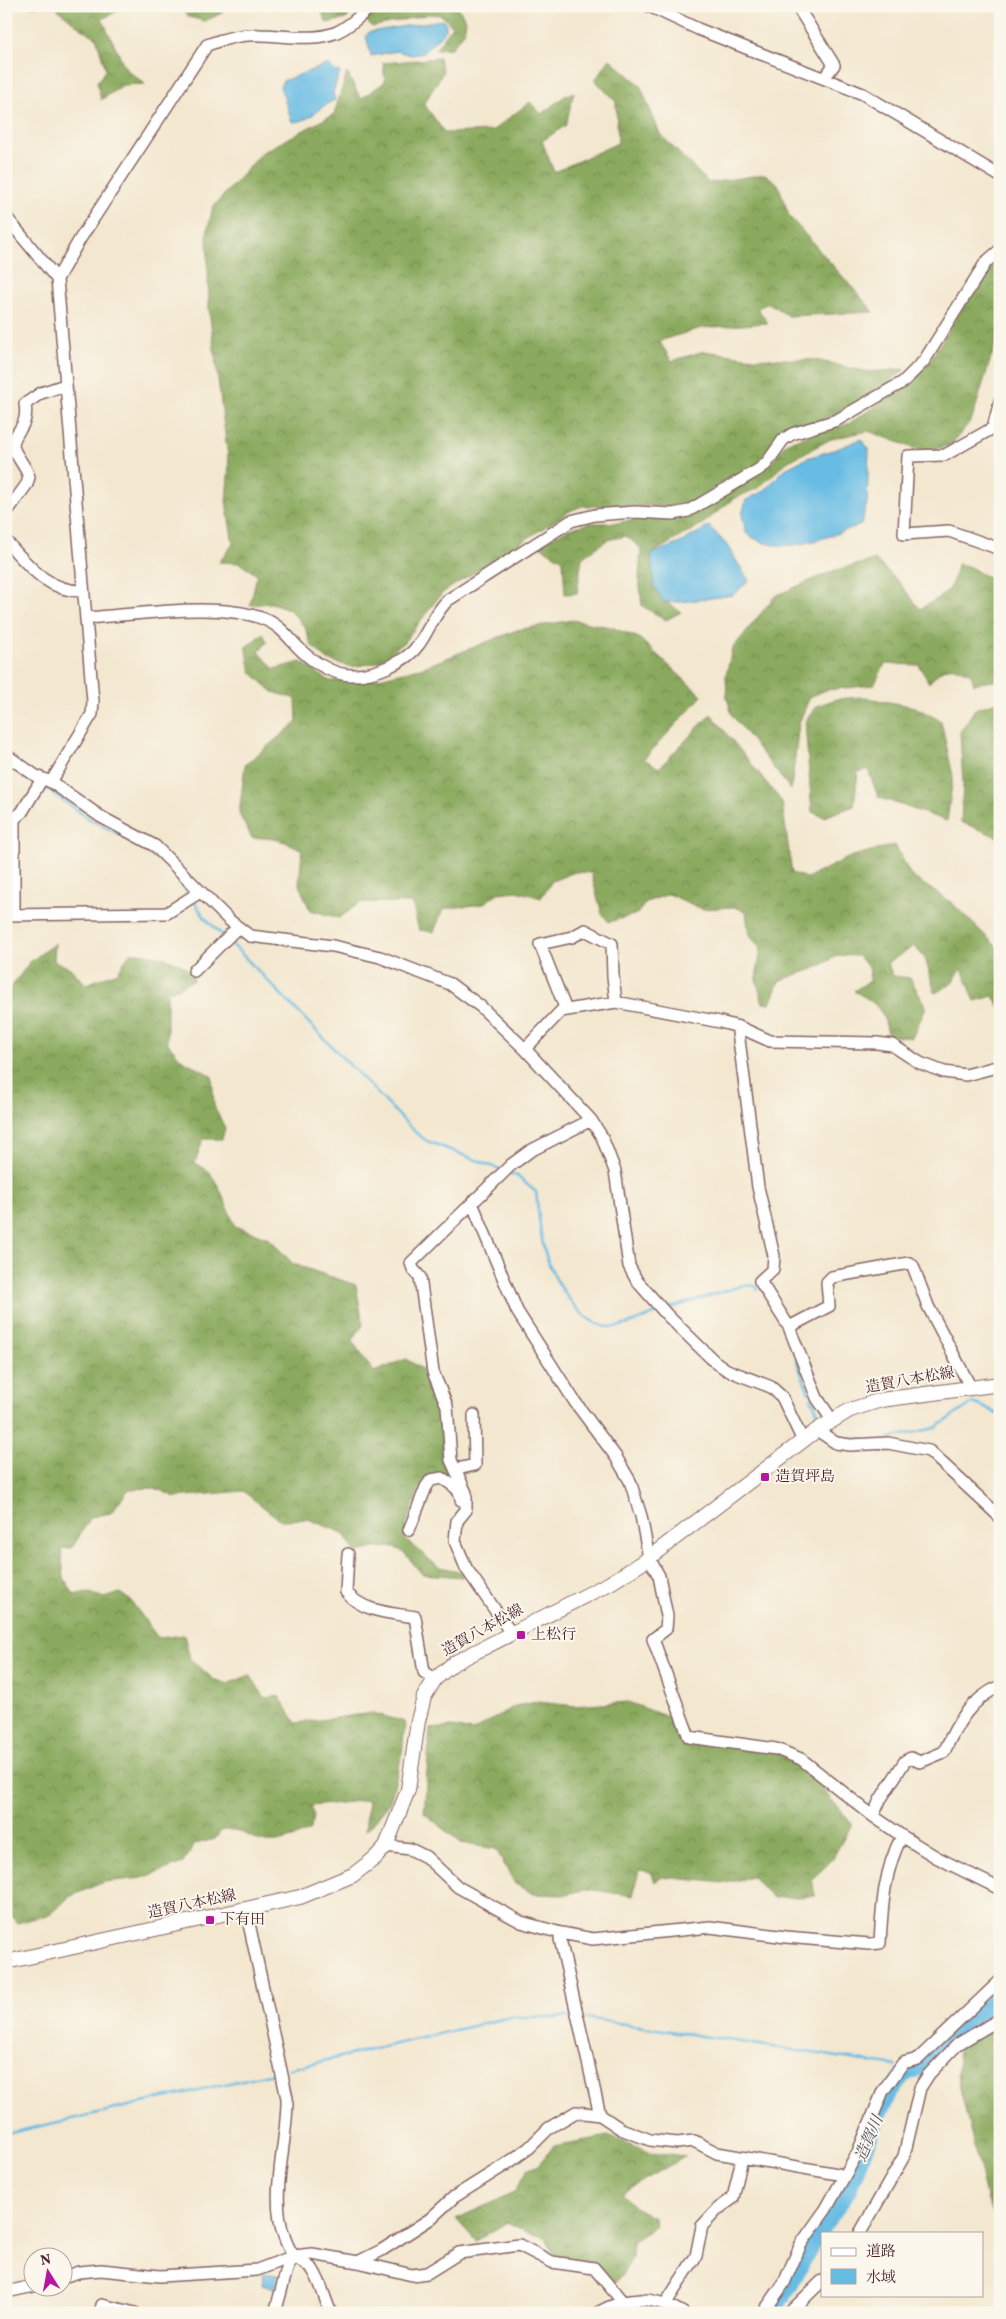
<svg xmlns="http://www.w3.org/2000/svg" width="1006" height="2319" viewBox="0 0 1006 2319" font-family="Vollkorn,'Noto Serif JP',serif">
<style>
.forest{fill:url(#forest-crowns);stroke:#6a6444}
.water{fill:#67bce4;stroke:#586e88}
.lines{fill:none;stroke-linecap:round;stroke-linejoin:round}
.stream{stroke:#67bce4;stroke-width:2.5}
.river{stroke:#67bce4;stroke-width:16}
.minor-casing{stroke:#856564;stroke-width:14}
.major-casing{stroke:#856564;stroke-width:16}
.minor{stroke:#fff;stroke-width:11}
.major{stroke:#fff;stroke-width:14}
.poi-dot{fill:#b5179e;stroke:#fbf7ec;stroke-width:2}
.labels{text-anchor:middle;dominant-baseline:central;stroke-width:4;stroke-linejoin:round;paint-order:stroke}
.street-label{font-size:15px;fill:#4a1f2b;stroke:#fbf7ec}
.poi-label{font-size:15px;fill:#4a1f2b;stroke:#fbf7ec;text-anchor:start}
.water-label{font-size:16px;font-style:italic;fill:#54566c;stroke:#fbf7ec}
</style>
<defs>
<pattern id="forest-crowns" width="20" height="18" patternUnits="userSpaceOnUse" patternTransform="scale(1.25)"><rect width="20" height="18" fill="#8baa5e"/><path d="M2 6a3 3 0 1 1 6 0M12 15a3 3 0 1 1 6 0" fill="none" stroke="#748a4e"/></pattern>
</defs>
<rect width="100%" height="100%" fill="#fbf7ec"/>
<filter id="ink" filterUnits="userSpaceOnUse"><feTurbulence type="fractalNoise" baseFrequency=".02" numOctaves="2"/><feDisplacementMap in="SourceGraphic" scale="10" xChannelSelector="R" yChannelSelector="G"/><feConvolveMatrix kernelMatrix="1 2 1 2 8 2 1 2 1" color-interpolation-filters="sRGB"/></filter>
<filter id="wash" filterUnits="userSpaceOnUse"><feTurbulence type="fractalNoise" baseFrequency=".0096" numOctaves="4" result="noise"/><feDisplacementMap in="SourceGraphic" scale="20" xChannelSelector="R" yChannelSelector="G"/><feGaussianBlur stdDeviation="1.12" result="paint"/><feColorMatrix in="noise" values="0 0 0 0 0 0 0 0 0 0 0 0 0 0 0 0 0 1.4 0 .05"/><feComposite in="paint" operator="in"/></filter>
<g filter="url(#wash)">
<rect width="100%" height="100%" fill="#f3e7cf"/>
<path class="forest" d="M28 6H127L102 19 126 69 145 84 123 85 101 100 97 82 106 70 96 37 80 28 55 7Z
M180 6H224L222 13 205 21 188 17Z
M324 6H359L346 19 327 23 323 15Z
M381 6H457L466 20 464 33 451 48 436 49 452 26 441 15 429 14 372 27 366 20Z
M439 58 443 72 424 104 445 133 492 131 530 102 541 114 565 96 574 92 566 125 542 141 554 172 618 143 616 102 595 80 610 59 640 85 660 134 709 183 765 174 778 184 789 216 874 312 788 316 769 303 757 308 768 323 701 328 659 341 672 361 704 351 753 358 815 360 868 372 905 369 889 383 828 418 797 426 778 434 759 462 689 503 669 506H582L570 511 442 593 404 642 379 662 352 667 328 660 311 645 305 627 289 609 272 603 250 605 257 575 239 563 219 562 233 544 226 501 229 465 209 309 207 233 213 207 263 152 334 114 347 73 361 99 385 82 383 63Z
M1000 257V329L972 419 951 445 925 452 868 431 831 439 787 462 758 488 733 499 705 522 651 554C654 585 652 594 681 612L666 620 642 606 639 577 641 548 626 536 607 540 582 558 577 593 565 594 563 560 538 545 566 530 589 523H618L644 516 668 518 689 517 769 466 787 442 848 424 906 387 927 365 981 278Z
M875 560 899 582 920 609C945 594 952 593 957 564 977 565 978 579 1000 578V680L974 684 971 674C949 664 945 665 929 683L919 665 885 664 874 685 826 690 810 697 799 723 791 790 732 715 727 698 726 676 732 649 775 596 835 570Z
M572 620 611 627 639 638 702 696 644 759 659 768 711 714 782 802 792 873 807 878 852 856 895 845 911 876 952 903 1000 950V1008L993 996 975 1001 962 969 950 985 935 993 925 958 914 946 887 963 893 976 910 978 926 1007 912 1038 888 1035C883 1009 878 1004 854 991L869 981 870 970 859 956 838 955 818 967 779 981 770 1004 763 1003 756 979 761 948 749 935 746 912 735 907 702 909 669 894 646 902 637 914 609 922 602 914 591 873 575 872 552 881 541 898 517 891 498 893 483 904 443 909 434 932 419 930 412 903 361 902 339 918 310 910 299 885 302 850C285 840 271 837 252 838L239 814 245 765 297 722 296 699 273 692 251 672 246 647 263 633 267 642 259 652 274 669 301 662 330 681 375 679 424 667 517 630Z
M862 697 915 707 941 721 953 776 947 821 878 797 868 769 858 772 854 806 824 817 812 812 805 722 816 706 837 699Z
M1000 701V838L961 822 963 784 960 732 975 709Z
M55 943 54 961 70 968 86 984 118 972 130 953C148 953 188 958 194 980L167 992V1042L181 1059 212 1076 214 1106 225 1128 222 1139H203L195 1163 209 1171 220 1189 235 1226 269 1238 293 1264 356 1285 363 1325 352 1341 374 1372 406 1359 427 1372 443 1410 442 1460 452 1477 435 1474 423 1481 406 1524 405 1539 437 1566 462 1572 463 1577 422 1574C416 1568 408 1555 400 1550 388 1544 368 1549 356 1553L343 1533 308 1519 280 1520 243 1491 175 1497 155 1488 129 1489 111 1513 91 1517 72 1548 61 1549 64 1578 74 1595 87 1592 105 1598 120 1593 131 1601 158 1638 184 1635 190 1659 213 1679 227 1684 250 1675 265 1698 279 1696 296 1723 373 1713 405 1722 402 1754 390 1802 365 1832 368 1800 311 1806 313 1815 311 1830C298 1836 280 1844 266 1842 247 1839 243 1826 221 1831L215 1839 195 1844 183 1863 142 1878 104 1882 69 1897 51 1914 17 1923 6 1909V994L30 962Z
M537 1702 575 1706 628 1702 676 1720 687 1741 775 1751 798 1760 852 1824 831 1861 812 1879 815 1896 773 1898 752 1877 725 1883 662 1877 655 1882 651 1872 639 1870 633 1896 587 1889 563 1895 534 1894 515 1884 496 1849 461 1843 424 1813 430 1729 452 1727 473 1731 515 1706Z
M1000 2019V2226L987 2201 957 2075 959 2043Z
M608 2136 650 2152 686 2156 622 2193 635 2208 654 2217 656 2226 633 2241 632 2259 616 2283 587 2261H556L546 2237 529 2233 507 2222 476 2241 456 2219 515 2192 528 2169 537 2166 554 2146Z"/>
<path class="water" d="M442 20 446 23V30L423 53 412 55 397 51 371 56 366 36 369 32Z
M328 64 335 71 340 72 333 92 335 100C318 106 312 122 292 122L280 86 283 81Z
M861 439 869 449 867 503 861 525C825 537 780 560 746 533L742 515 746 500 764 491 785 469 807 458 837 449Z
M709 526 726 544 749 581 733 595 682 602H664L654 586 651 554 680 543Z
M264 2273 278 2275 275 2289 262 2285Z"/>
<g class="lines">
<path class="stream" d="M6 763 26 776
M41 785 91 820 134 842 168 866 190 896
M193 900 205 918 223 936
M229 941 416 1133 427 1141 502 1170
M509 1173 517 1176 536 1192C539 1215 540 1243 549 1264 559 1288 583 1327 612 1327 626 1327 646 1317 659 1312
M667 1309 744 1285 756 1286 758 1289
M796 1359 809 1393
M811 1398 822 1421
M830 1433 850 1439H864
M890 1438 935 1428 973 1403 1000 1414
M586 2018 896 2066
M905 2068 915 2070
M289 2069 511 2017H573
M6 2134 273 2073"/>
<path class="river" d="M772 2313 789 2288 811 2245 848 2191 876 2121 890 2093 905 2074 921 2067 1000 1993"/>
</g>
</g>
<g filter="url(#ink)">
<g class="lines">
<g class="minor-casing">
<path id="minor" d="M649 6 698 29 863 94 1000 176
M797 6 834 65 825 77
M6 217 57 279
M1000 401 993 428 945 455 908 456 904 534 949 531 1000 549
M6 513 27 484 29 477C26 466 13 453 13 445 14 430 29 428 25 404L41 393 65 385
M6 541C28 565 48 592 83 591
M86 618C137 615 217 601 264 619 285 627 293 646 310 658 322 667 337 675 352 675 373 676 407 662 419 644 429 630 435 612 448 600L571 521 595 515 635 512 673 514 688 511 758 470 766 464 783 440 792 434 837 420 903 382 924 361 986 262 1000 250
M6 755 36 776 51 782 101 817 155 846 229 920 250 936 333 946 380 957 450 984 480 1006 525 1049 591 1120 602 1137 615 1171 629 1266 637 1281 668 1316 714 1361 727 1370 771 1387 782 1397 803 1441
M51 782 92 714 93 701 57 279 80 239 207 45C223 39 243 34 260 35 285 35 313 42 337 32 350 26 360 16 371 6
M14 914V819L22 812 42 779
M6 915 167 913 200 892
M194 971 237 928
M566 1010 540 944 572 937 585 930 612 944 613 976 616 1002
M739 1027 738 1032 758 1187 774 1256 773 1269 760 1281 789 1327 817 1398 832 1420
M525 1049 561 1011 616 1002 720 1022 739 1027 770 1041 877 1043 892 1045 920 1063 944 1072 966 1075 1000 1066
M472 1203 517 1311 575 1402 616 1457 630 1481 641 1516 649 1558 659 1576 667 1616 666 1629 653 1639 689 1737 776 1749 801 1759 873 1816 902 1836 936 1857 1000 1889
M789 1327 829 1306 827 1282 832 1277 909 1263 913 1266 928 1306 971 1388
M817 1430 836 1443 850 1445 888 1443 929 1451 1000 1517
M457 1469 475 1465 474 1415
M409 1530 426 1487 431 1480 442 1478C451 1484 461 1489 461 1500
M348 1554 346 1592C362 1612 391 1613 415 1617L424 1672 435 1679
M511 1633 466 1568 455 1541 457 1521 466 1510V1493L451 1460 447 1406 433 1372 420 1277 413 1269 411 1263 511 1165 530 1151 591 1120
M873 1816 880 1800 905 1761 911 1758 920 1762 944 1752C957 1723 970 1700 1000 1686
M386 1846 410 1849 426 1857 458 1887 521 1922 561 1933 593 1939 710 1927 786 1937 869 1944 880 1943C882 1906 884 1870 902 1836
M246 1910 287 2098C288 2141 269 2195 284 2236 286 2242 290 2251 294 2256 300 2262 308 2264 313 2270 322 2284 324 2298 331 2313
M561 1933 560 1939 600 2115
M860 2233 904 2156 920 2088 929 2074 958 2044 1000 2019
M358 2262 382 2250 430 2219 454 2197 505 2165 529 2148 549 2128 576 2112 600 2115 621 2129 650 2140 677 2143 694 2141 717 2153 838 2174 843 2177
M62 2277 79 2272 101 2270 160 2276 257 2270 294 2256 312 2254 358 2262 412 2275 427 2273 459 2253 519 2245 552 2262 594 2268 622 2301
M6 2292 34 2286
M666 2303 696 2256 702 2226 718 2209 733 2198 742 2158
M100 2313 102 2305 135 2313
M275 2313 287 2269 294 2256
M597 2313C627 2296 653 2295 683 2313
M763 2313 784 2283 801 2244 826 2209 858 2152 883 2091 903 2063 918 2059 1000 1981
M789 2313 822 2281"/>
</g>
<g class="major-casing">
<path id="major" d="M6 1962 300 1897 353 1875 375 1858 386 1846 408 1790 418 1721 424 1697 435 1679 454 1663 610 1583 642 1563 817 1430 850 1410 881 1400 1000 1384"/>
</g>
<use href="#minor" class="minor"/>
<use href="#major" class="major"/>
</g>
</g>
<g class="poi-dot">
<rect x="760" y="1472" width="10" height="10" rx="2.5"/>
<rect x="516" y="1630" width="10" height="10" rx="2.5"/>
<rect x="205" y="1915" width="10" height="10" rx="2.5"/>
</g>
<g class="labels">
<g class="street-label">
<text transform="translate(910 1381) rotate(-10)">造賀八本松線</text>
<text transform="translate(483 1631) rotate(-29)">造賀八本松線</text>
<text transform="translate(192 1905) rotate(-12)">造賀八本松線</text>
</g>
<g class="poi-label">
<text x="775" y="1477">造賀坪島</text>
<text x="531" y="1635">上松行</text>
<text x="220" y="1920">下有田</text>
</g>
<g class="water-label">
<text transform="translate(870 2139) rotate(-67)">造賀川</text>
</g>
</g>
<rect width="1006" height="2319" fill="none" stroke="#fbf7ec" stroke-width="25"/>
<rect x="821" y="2232" width="162" height="65" fill="#fbf7ec" stroke="#b4a19f"/>
<rect x="831" y="2248" width="25" height="8" fill="#ffffff" stroke="#b4a19f"/>
<text x="866" y="2256" font-size="15" fill="#4a1f2b">道路</text>
<rect x="831" y="2269" width="25" height="15" fill="#67bce4" stroke="#b4a19f"/>
<text x="866" y="2282" font-size="15" fill="#4a1f2b">水域</text>
<g transform="translate(48 2272) rotate(349)"><circle r="24" fill="#fbf7ec" stroke="#b4a19f"/>
<path d="M0-4L9 19L0 12L-9 19Z" fill="#b5179e"/>
<text y="-8" font-size="14" font-weight="bold" text-anchor="middle" fill="#4a1f2b">N</text>
</g>
</svg>
